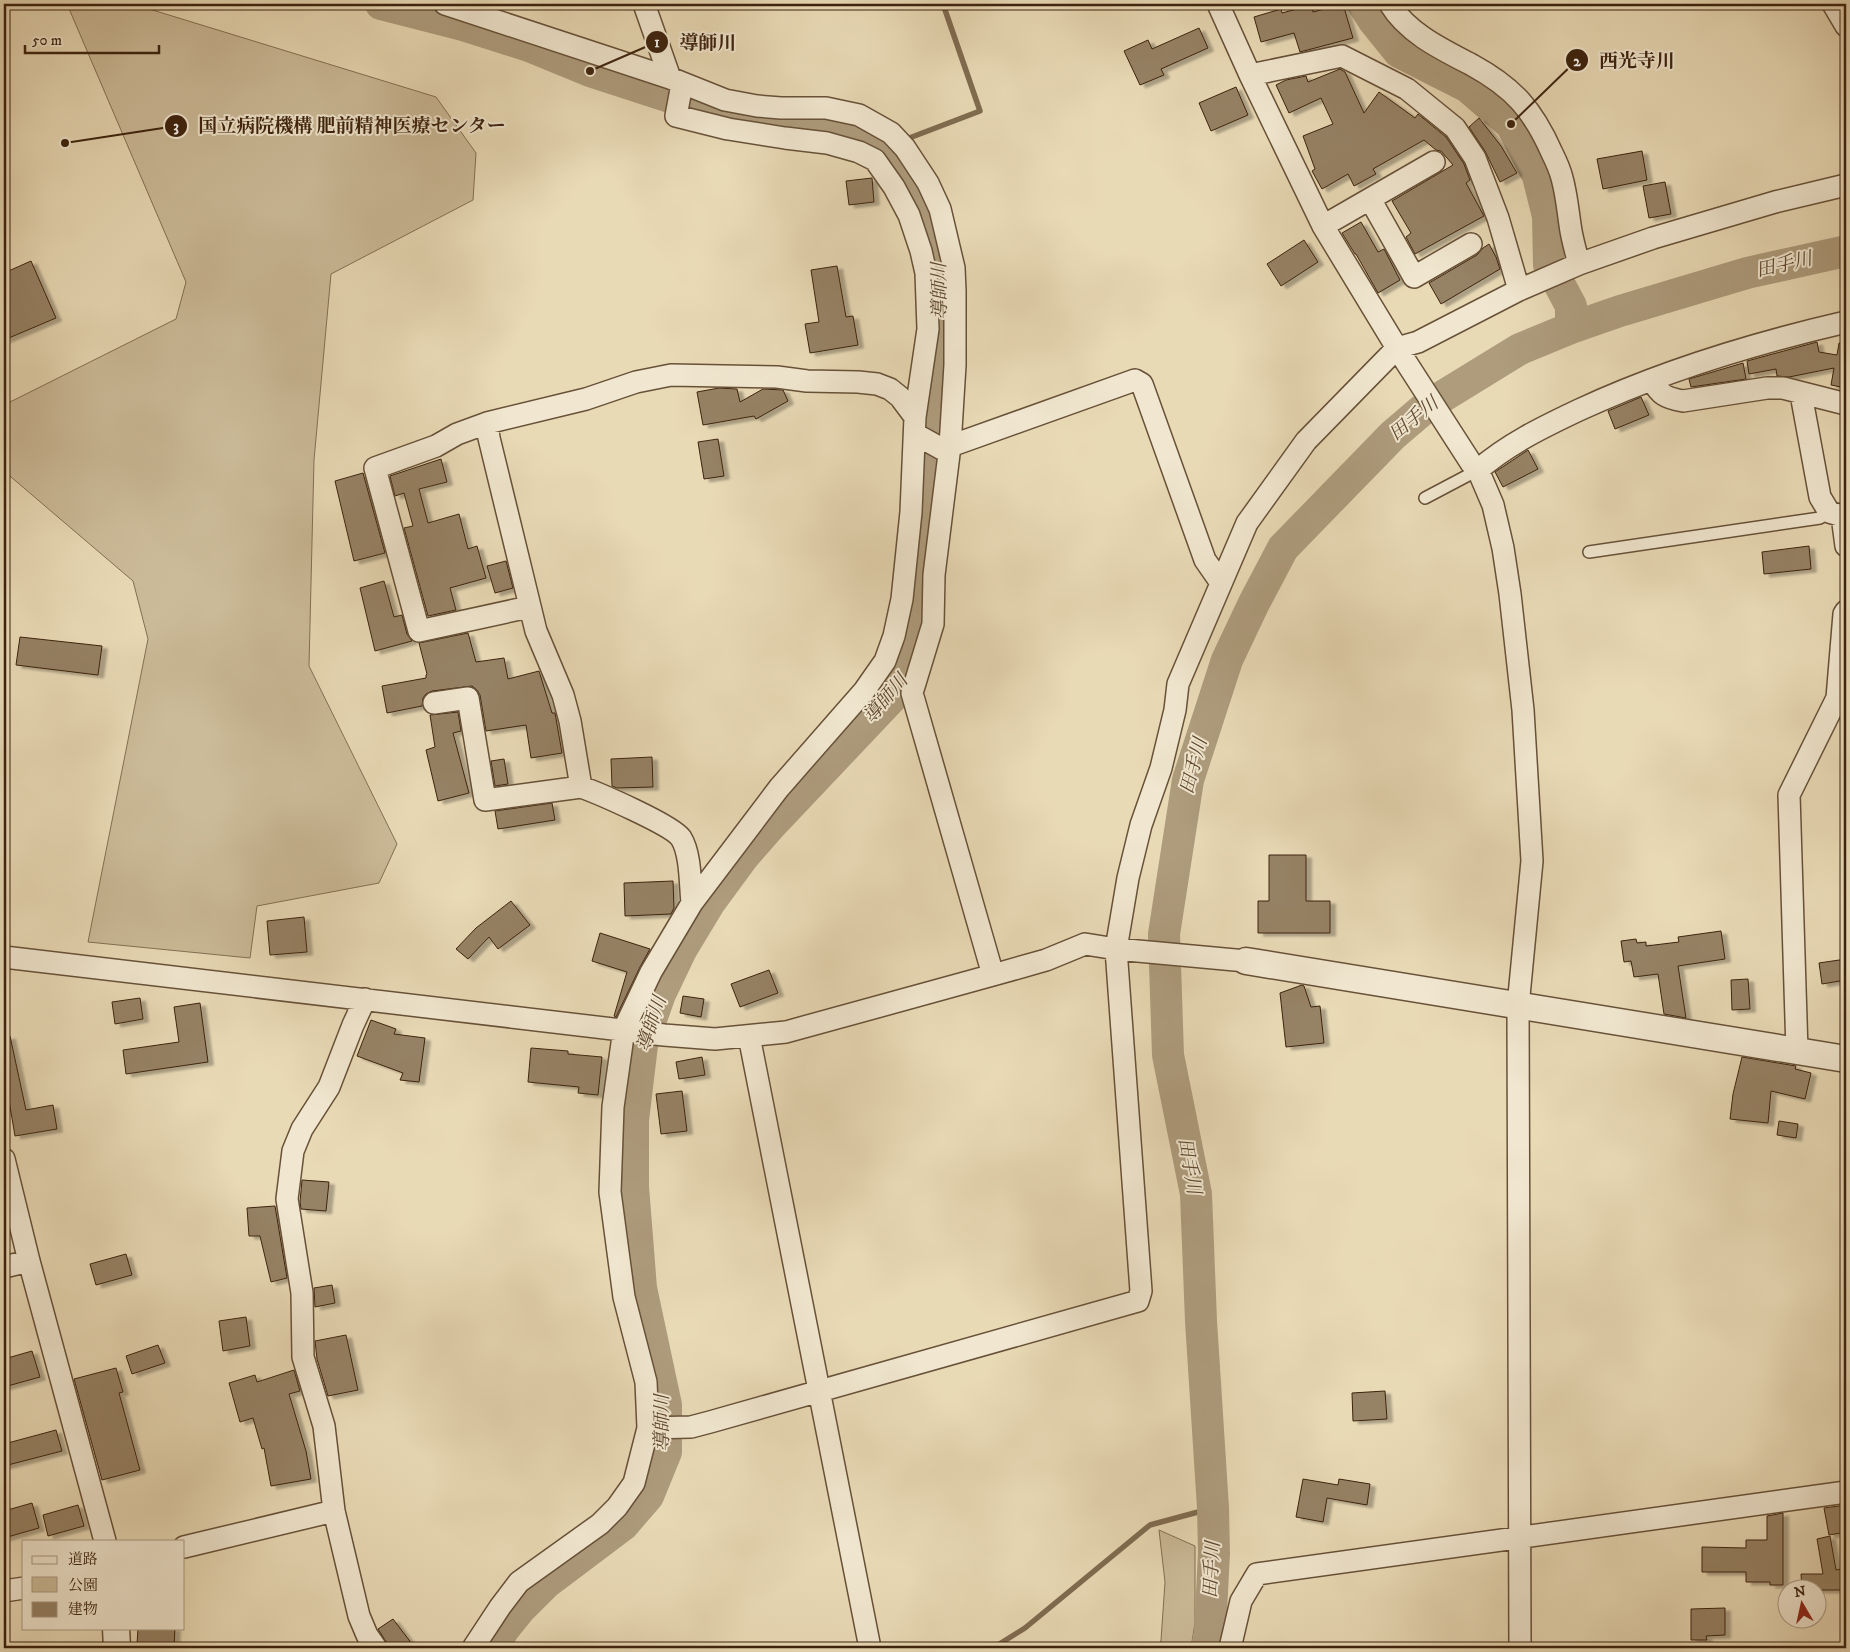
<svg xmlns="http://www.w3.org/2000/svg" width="1850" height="1652" viewBox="0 0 1850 1652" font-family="'IM FELL DW Pica','Noto Serif JP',serif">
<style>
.green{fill:#cb9;stroke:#846f54}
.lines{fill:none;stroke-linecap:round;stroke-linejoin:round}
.stream{stroke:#806c51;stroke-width:5.5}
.river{stroke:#ae9c7d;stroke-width:32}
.building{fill:#968265;stroke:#3c230e;filter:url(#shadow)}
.service-casing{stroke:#675138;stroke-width:14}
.minor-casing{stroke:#675138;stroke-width:24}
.tertiary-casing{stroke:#675138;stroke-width:29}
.service{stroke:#f1e7d0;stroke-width:11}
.minor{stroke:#f1e7d0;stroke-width:21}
.tertiary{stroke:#f1e7d0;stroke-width:26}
.labels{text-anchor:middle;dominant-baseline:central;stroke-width:4;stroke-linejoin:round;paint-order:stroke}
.water-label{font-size:19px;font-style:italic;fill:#5e472f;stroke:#f1e7d0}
.leader{fill:none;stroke:#3c230e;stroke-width:2}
.callout-dot{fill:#3c230e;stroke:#f1e7d0;stroke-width:2}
.mark-label{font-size:15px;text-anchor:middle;font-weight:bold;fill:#fff}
.callout-label{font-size:19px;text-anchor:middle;font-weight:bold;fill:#3c230e;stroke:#f1e7d0;stroke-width:4;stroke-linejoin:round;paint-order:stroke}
</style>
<defs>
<filter id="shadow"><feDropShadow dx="5.5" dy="3" stdDeviation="1" flood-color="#0004"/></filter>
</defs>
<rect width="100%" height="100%" fill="#e9dab6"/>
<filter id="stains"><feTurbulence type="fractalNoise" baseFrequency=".004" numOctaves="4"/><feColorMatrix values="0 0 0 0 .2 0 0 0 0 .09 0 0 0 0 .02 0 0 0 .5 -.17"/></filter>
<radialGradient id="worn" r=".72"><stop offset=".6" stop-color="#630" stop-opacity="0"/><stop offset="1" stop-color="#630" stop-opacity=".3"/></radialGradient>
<path class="green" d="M67 4H133L436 97 476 153 473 200 331 274 314 460 309 666 397 844 379 883 257 906 250 958 88 942 148 639 133 581 4 471V405L176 319 186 282Z
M1159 1530 1195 1546V1623L1191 1648H1159L1161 1640 1165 1582Z"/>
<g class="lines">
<path class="stream" d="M904 140 980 111 943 4
M883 147 895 143
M993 1648 1025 1628 1150 1525 1213 1508"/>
<path class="river" d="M381 4 463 25 529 46 590 71 710 110 769 126 841 132 883 147 909 176 925 199 933 225 942 261 943 306 936 380 937 429 930 492 921 622 910 672 895 694 771 825 743 857 710 902 681 950 660 994 642 1045 633 1120V1187L641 1288 666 1405V1452L648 1496 623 1525 546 1583 520 1609 503 1630 494 1648
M1363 4 1374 21 1399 52 1468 87 1511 124 1538 176 1548 216 1549 265 1571 306V328
M1207 1648 1210 1632 1214 1553 1213 1508 1201 1321 1196 1194 1168 1055 1164 934 1188 780 1227 660 1254 603 1283 548 1393 435 1427 406 1520 349 1571 328 1620 311 1747 273 1846 251"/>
</g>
<path class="building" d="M1343 4 1353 38 1300 52 1294 33 1261 42 1254 17 1281 9 1282 13 1311 5 1313 12Z
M1199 28 1208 48 1161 69 1164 75 1140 85 1124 51 1148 40 1152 49Z
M1340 69 1345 72 1364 113 1379 92 1415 118 1418 114 1446 137 1464 164 1470 180 1466 183 1484 216 1415 254 1406 237 1411 233 1392 201 1453 165 1441 151 1436 150 1424 140 1373 169 1376 174 1354 186 1348 174 1322 189 1312 171 1315 169 1303 136 1333 124 1321 98 1289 113 1276 85 1286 80 1306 76 1308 82Z
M1236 87 1248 115 1211 131 1199 103Z
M1479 118 1501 146 1517 173 1500 182 1485 151 1469 127Z
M1642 151 1647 180 1603 189 1597 159Z
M872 178 874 202 849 205 846 181Z
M1665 182 1671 214 1649 218 1643 186Z
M1361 222 1378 252 1384 249 1400 280 1378 293 1356 254H1355L1342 233Z
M1304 240 1318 262 1281 286 1267 264Z
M1489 244 1496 257 1500 269 1441 304 1429 283 1477 255 1483 248Z
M31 261 56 318 4 340V273Z
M837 266 846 317 853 316 858 345 810 353 805 324 819 322 811 270Z
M1817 342 1819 352 1837 355 1839 343H1846V388L1831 385 1834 368 1789 377 1777 376 1776 369 1749 374 1747 361Z
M1743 363 1746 379 1691 387 1689 379Z
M719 388 737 389 740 402 763 389 783 390 788 401 756 419 754 416 703 425 697 392Z
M1641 397 1649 415 1615 429 1608 411Z
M718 439 724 476 704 479 698 442Z
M1528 450 1538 469 1503 487 1495 472Z
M441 459 447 482 419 489 428 523 459 514 468 549 477 546 486 578 450 588 456 610 428 616 404 528 413 526 404 493 395 496 390 476Z
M363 473 385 553 354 561 335 481Z
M1809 546 1811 569 1764 574 1762 552Z
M506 561 513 588 495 593 487 566Z
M384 581 394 617 402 615 407 634 412 641 375 651 360 588Z
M468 633 476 662 504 658 508 679 539 671 552 713H555L562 753 531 758 526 725 486 731 480 695 477 690 472 686 432 691 426 694 423 698 422 706 387 713 382 686 426 678V675L427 674 419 643Z
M20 637 102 646 98 675 16 665Z
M458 712 461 731 453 733 469 793 438 801 426 750 435 747 430 715Z
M652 757 653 787 617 788 612 786 611 759Z
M504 759 508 784 495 786 491 761Z
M552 803 555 820 498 829 495 811Z
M1269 855H1306V901H1330V933H1258V901H1269Z
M673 881 674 908 671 914 625 916 624 883Z
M511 901 530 925 498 949 489 937 468 959 456 949 476 928Z
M304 917 307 952 270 955 267 921Z
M1721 931 1725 959 1678 966 1686 1018 1664 1014 1658 974 1634 977 1631 961 1624 962 1621 941 1636 939 1637 943 1646 942V946L1679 942 1678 937Z
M600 933 650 949 640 967 616 1017 614 1016 627 972 592 961Z
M1846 959V980L1822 984 1819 963Z
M769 970 778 993 740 1007 731 984Z
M1748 979 1750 1009 1732 1010 1731 980Z
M1302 985 1304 986 1311 1007 1320 1006 1324 1043 1286 1047 1280 993Z
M683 996 704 999 701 1017 680 1013Z
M140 998 143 1019 115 1024 112 1002Z
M200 1003 208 1062 126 1074 123 1050 179 1042 174 1007Z
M371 1020 396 1029 394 1034 425 1038 419 1082 400 1080 403 1073 357 1056Z
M10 1036 26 1110 53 1105 57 1129 15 1136 8 1095 4 1096V1037Z
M531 1048 568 1051V1054L602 1057 598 1095 578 1093 579 1087 528 1082Z
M702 1057 705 1075 679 1079 676 1062Z
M1742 1057 1796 1066 1795 1069 1811 1073 1805 1099 1771 1091 1768 1123 1730 1119 1733 1094Z
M682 1091 687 1131 661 1134 656 1094Z
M1779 1121 1798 1124 1796 1138 1777 1135Z
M302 1180 329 1182 326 1211 301 1209 300 1202Z
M275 1206 287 1278 271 1282 260 1236H249L247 1208Z
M126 1254 132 1275 96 1285 90 1264Z
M332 1285 335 1303 315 1307 314 1288Z
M246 1317 250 1346 223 1351 219 1321Z
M346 1335 358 1390 328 1396 317 1359 315 1341Z
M158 1345 165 1363 132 1374 126 1356Z
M32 1351 40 1377 4 1387V1359Z
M116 1368 123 1392 119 1393 140 1470 102 1480 74 1379Z
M294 1370 300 1391 289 1394 306 1451 311 1479 271 1486 264 1448 262 1449 253 1418 240 1422 229 1383 255 1375 257 1382Z
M1385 1391 1387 1419 1353 1421 1352 1393Z
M56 1430 62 1451 4 1466V1444Z
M1303 1479 1338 1485 1339 1479 1370 1484 1367 1505 1327 1498 1323 1522 1296 1517Z
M32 1503 39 1528 4 1538V1511Z
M78 1505 84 1526 48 1536 43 1515Z
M1846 1505V1532L1829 1535 1824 1508Z
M1783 1513V1585H1770V1582H1746V1572H1702V1547L1746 1548V1540H1767V1516Z
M1830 1536 1836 1570 1846 1568V1590H1802L1801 1574H1823L1817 1539Z
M1725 1608V1635L1706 1636 1707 1640H1691V1609Z
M393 1619 415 1648H390L378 1629Z
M138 1628H175L174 1647 137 1644Z"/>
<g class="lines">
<g class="service-casing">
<path id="service" d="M1425 498 1478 470
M1589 552 1820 518 1829 512"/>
</g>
<g class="minor-casing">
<path id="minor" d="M445 4 670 78 725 100 757 106 781 108H826L859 115 891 133 905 148 928 183 940 209 954 268 955 291V365L950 446 934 575 933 624 912 693 993 975
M644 4 670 78
M1218 4 1250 75 1323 226 1397 348 1471 463 1478 470 1493 505 1503 548 1510 594 1523 710 1532 861 1518 1006 1520 1648
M1390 4C1407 33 1443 50 1472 65 1514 88 1533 110 1552 153 1556 161 1560 170 1562 178 1567 196 1568 213 1571 231 1573 242 1576 253 1579 264
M1833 4 1846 26
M1250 75 1342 56 1407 89 1455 128 1475 158 1498 218 1519 290
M1370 199 1414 277 1471 244
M1323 226 1434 162
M1652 380C1660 395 1666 398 1683 401L1767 388H1783L1846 404
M1801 394 1820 497 1829 512 1842 516 1846 546
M487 423 489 438 536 631 563 695 570 721 581 787C598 793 672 825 681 838 691 854 690 884 692 903
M915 434 942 449 1135 380 1142 384 1205 560 1221 583
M1478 470C1508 444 1543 427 1579 410 1665 370 1755 343 1846 322
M529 607 419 631 375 468 436 446 457 434 487 423 586 399 636 382 671 375 777 377 807 381 858 382 877 384 890 389 900 397 915 417
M434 703 468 698 485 800 581 787
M4 957 664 1035 715 1039 786 1032 993 975 1046 960 1085 944 1116 949 1246 961
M365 999 353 1025 329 1087 302 1129 293 1151 287 1199 302 1293 303 1357 324 1426 334 1511 359 1616 367 1635 376 1648
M749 1036 870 1648
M1797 1051 1789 795 1837 698 1844 614 1846 611
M4 1159 29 1261 105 1541
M4 1267 29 1261
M648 1428 691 1427 710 1422 1138 1301 1141 1291 1116 949 1128 878 1141 825 1161 768 1175 710 1178 684 1247 523 1306 441 1397 348 1418 342 1519 290 1579 264 1653 238 1775 202 1846 185
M184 1547 334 1511
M4 1591 24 1588
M473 1648 500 1607 519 1582 600 1524 617 1507 634 1483 648 1428 646 1382 624 1297 610 1192 613 1107 624 1029 651 972 692 903 779 788 864 691 885 661 894 636 902 599 911 512 915 417 928 329 926 273 921 251 909 215 894 187 875 160 859 152 827 143 785 138 728 129 676 116 682 84
M1230 1648 1241 1601 1257 1574 1846 1492"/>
</g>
<g class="tertiary-casing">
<path id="tertiary" d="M1246 961 1846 1059
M116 1628 117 1648"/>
</g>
<use href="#service" class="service"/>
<use href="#minor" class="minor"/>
<use href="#tertiary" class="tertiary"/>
</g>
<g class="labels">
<g class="water-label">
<text transform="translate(1784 265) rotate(-13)">田手川</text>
<text transform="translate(940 291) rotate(-91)">導師川</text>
<text transform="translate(1414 419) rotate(-39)">田手川</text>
<text transform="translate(886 699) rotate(-50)">導師川</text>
<text transform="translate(1194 766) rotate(-75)">田手川</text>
<text transform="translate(652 1024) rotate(-72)">導師川</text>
<text transform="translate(1189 1166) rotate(80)">田手川</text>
<text transform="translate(662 1423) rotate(-90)">導師川</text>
<text transform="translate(1212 1570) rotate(-87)">田手川</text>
</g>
</g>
<path class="leader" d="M590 71L657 42M1511 124L1577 60M65 143L176 126"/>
<g class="callout-dot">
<circle cx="590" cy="71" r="5"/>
<circle cx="1511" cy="124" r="5"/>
<circle cx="65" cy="143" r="5"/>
<circle cx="657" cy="42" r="12"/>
<circle cx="1577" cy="60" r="12"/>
<circle cx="176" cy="126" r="12"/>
</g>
<g class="mark-label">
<text x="657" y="47">1</text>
<text x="1577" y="66">2</text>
<text x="176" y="131">3</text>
</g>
<g class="callout-label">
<text x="708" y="49">導師川</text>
<text x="1637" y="67">西光寺川</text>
<text x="352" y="132">国立病院機構 肥前精神医療センター</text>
</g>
<rect width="1850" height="1652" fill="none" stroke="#e9dab6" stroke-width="20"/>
<rect x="5" y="5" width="1840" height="1642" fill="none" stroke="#3c230e" stroke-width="2.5"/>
<rect x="10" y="10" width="1830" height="1632" fill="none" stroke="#3c230e"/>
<rect x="22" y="1540" width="162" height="90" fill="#f1e7d0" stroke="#a99982"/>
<rect x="32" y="1556" width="25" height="8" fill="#f1e7d0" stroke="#a99982"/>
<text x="68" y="1564" font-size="15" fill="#3c230e">道路</text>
<rect x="32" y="1577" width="25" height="15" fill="#ccbb99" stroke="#a99982"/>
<text x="68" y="1590" font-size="15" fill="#3c230e">公園</text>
<rect x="32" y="1602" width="25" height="15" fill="#968265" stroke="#a99982"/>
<text x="68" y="1614" font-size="15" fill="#3c230e">建物</text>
<g transform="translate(1802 1604) rotate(351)"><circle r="24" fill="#f1e7d0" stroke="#a99982"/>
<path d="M0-4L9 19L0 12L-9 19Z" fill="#8f2418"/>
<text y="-8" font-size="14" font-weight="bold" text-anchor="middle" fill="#3c230e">N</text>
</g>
<path d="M25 45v8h134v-8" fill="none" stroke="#3c230e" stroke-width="2.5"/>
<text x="32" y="45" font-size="15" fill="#3c230e" stroke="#f1e7d0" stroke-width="4" paint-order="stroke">50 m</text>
<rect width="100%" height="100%" filter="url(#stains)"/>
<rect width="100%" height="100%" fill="url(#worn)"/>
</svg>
